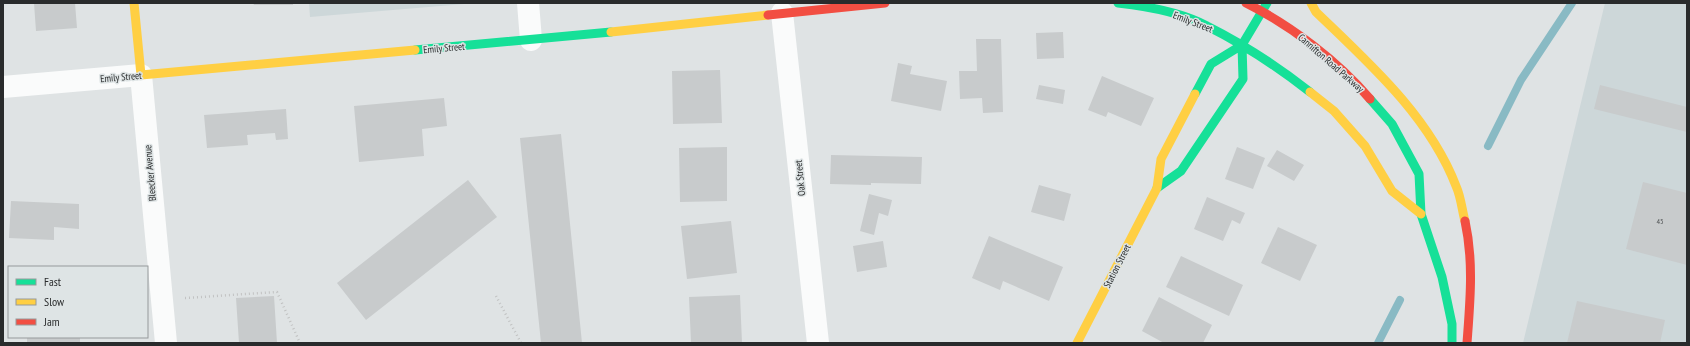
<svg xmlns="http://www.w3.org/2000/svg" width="1690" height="346" viewBox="0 0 1690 346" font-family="'PT Sans Narrow',sans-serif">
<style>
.built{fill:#cdd7d9}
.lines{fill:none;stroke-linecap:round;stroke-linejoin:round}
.stream{stroke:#89bac4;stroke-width:8}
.building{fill:#c8cbcc}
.path{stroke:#c1c2c2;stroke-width:2.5;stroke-dasharray:1 3;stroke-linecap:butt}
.street{stroke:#fafbfb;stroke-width:22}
.fast{stroke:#16e098;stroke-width:9}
.slow{stroke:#ffcf43;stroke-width:9}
.jam{stroke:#f24e42;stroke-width:9}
.labels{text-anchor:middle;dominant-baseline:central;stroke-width:3;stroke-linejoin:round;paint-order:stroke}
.number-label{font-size:8px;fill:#525556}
.street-label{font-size:10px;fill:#292b2c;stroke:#dee4e5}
</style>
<rect width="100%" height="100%" fill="#dfe3e4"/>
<path class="built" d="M309 3H476L310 17Z
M1605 3H1687V343H1523Z"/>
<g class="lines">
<path class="stream" d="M1488 146 1521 80 1572 3
M1378 343 1400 300"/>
</g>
<path class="building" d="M34 3H75L77 28 36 31Z
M253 3H293V5H254Z
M1063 32 1064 58 1037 59 1036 33Z
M976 39H1001L1003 112 983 113 982 98 960 99 959 71H977Z
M898 63 912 66 910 74 947 81 941 111 891 101Z
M720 70 722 123 673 124 672 71Z
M1102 76 1154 98 1141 126 1108 112 1106 117 1088 110Z
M1039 85 1065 90 1063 104 1036 99Z
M1600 85 1687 107V132L1594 109Z
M444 98 447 126 422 129 424 156 359 162 354 106Z
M286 109 288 139 276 140 275 133 247 135 248 145 207 148 204 115Z
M561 134 582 343H541L520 138Z
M727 147V201L680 202 679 148Z
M1237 147 1265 158 1253 189 1225 179Z
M1277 150 1304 165 1294 181 1267 166Z
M831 155 922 157 921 184 871 183V185L830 184Z
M468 180 497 217 366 320 337 283Z
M1643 182 1687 193V265L1626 249Z
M1039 185 1071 194 1064 221 1031 212Z
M869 194 892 200 888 216 879 213 874 235 860 231Z
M1207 197 1245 213 1240 224 1232 220 1223 241 1194 229Z
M11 201 79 204V229L54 227V240L9 238Z
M731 221 737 273 687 279 681 226Z
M1278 227 1317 245 1300 281 1261 263Z
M989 236 1063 267 1049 301 1003 281 1000 290 972 278Z
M883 241 887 267 857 272 853 246Z
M1181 256 1243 285 1229 316 1166 287Z
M740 295 742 343H691L689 297Z
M274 296 277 343H239L236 298Z
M1159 297 1212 325 1203 343H1164L1142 331Z
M1577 301 1665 320 1660 343H1567Z
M27 337H80V342L27 343Z"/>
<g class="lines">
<path class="path" d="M496 296 521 343
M185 298 277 292 300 343"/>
<path class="street" d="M528 3 531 40
M782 13 818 343
M3 87 141 75 166 343"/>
<path class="fast" d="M1118 3C1145 6 1183 13 1207 26 1243 44 1278 67 1310 92
M415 50 611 32
M1195 94 1211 64 1242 45 1267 3
M1370 99 1392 124 1419 174 1421 214 1442 277 1452 324V343
M1157 188 1181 171 1243 79 1242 45"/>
<path class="slow" d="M134 3 141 75 415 50
M1311 3 1316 12C1369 63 1429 116 1456 186 1461 197 1462 210 1465 221
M611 32 768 15
M1310 92 1334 111 1365 146 1392 191 1421 214
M1077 343 1157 188 1161 159 1195 94"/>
<path class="jam" d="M1246 3C1290 25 1338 61 1370 99
M768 15 885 3
M1465 221C1474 262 1470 302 1467 343"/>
</g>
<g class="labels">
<g class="number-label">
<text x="1660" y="221">45</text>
</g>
<g class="street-label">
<text transform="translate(1193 22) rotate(21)">Emily Street</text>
<text transform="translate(444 48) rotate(-5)">Emily Street</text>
<text transform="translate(1331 63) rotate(41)">Cannifton Road Parkway</text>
<text transform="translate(121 77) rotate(-5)">Emily Street</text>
<text transform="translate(150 173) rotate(-95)">Bleecker Avenue</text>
<text transform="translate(800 178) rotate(-96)">Oak Street</text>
<text transform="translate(1117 266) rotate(-63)">Station Street</text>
</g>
</g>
<rect width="1690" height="346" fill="none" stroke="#292b2c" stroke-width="8"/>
<rect x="8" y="266" width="140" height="72" fill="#dee4e5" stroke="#969a9b"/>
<rect x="16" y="279" width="20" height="6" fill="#16e098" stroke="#969a9b"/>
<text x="44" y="286" font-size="12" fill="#292b2c">Fast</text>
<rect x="16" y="299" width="20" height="6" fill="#ffcf43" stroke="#969a9b"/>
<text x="44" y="306" font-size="12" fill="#292b2c">Slow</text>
<rect x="16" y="319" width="20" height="6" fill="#f24e42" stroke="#969a9b"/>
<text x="44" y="326" font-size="12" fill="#292b2c">Jam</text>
</svg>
